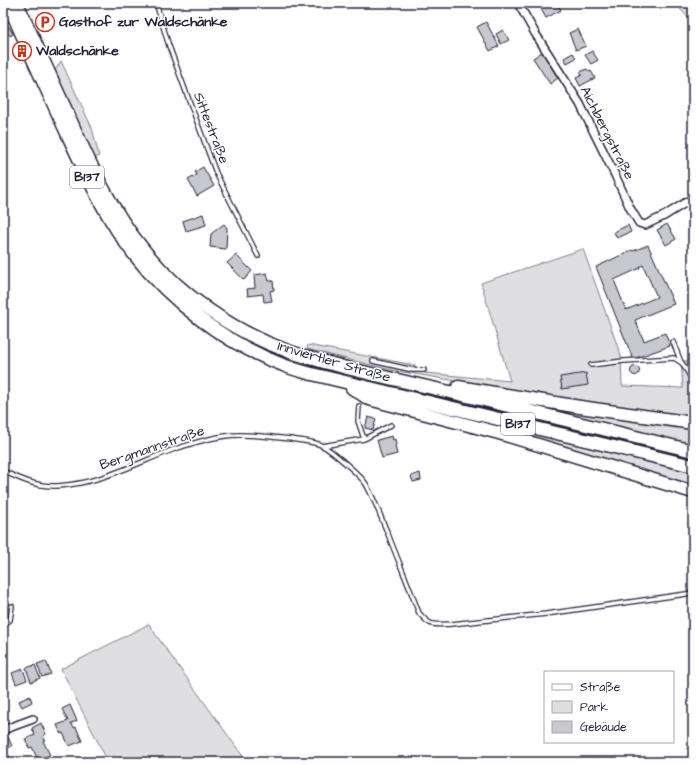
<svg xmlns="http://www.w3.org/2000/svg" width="696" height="765" viewBox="0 0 696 765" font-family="'Architects Daughter',sans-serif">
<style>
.green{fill:#dfdfe2;stroke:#80808e}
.building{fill:#c8c8cf;stroke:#22223b;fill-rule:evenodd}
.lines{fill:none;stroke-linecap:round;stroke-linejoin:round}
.service-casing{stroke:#22223b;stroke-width:6}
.minor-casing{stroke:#22223b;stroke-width:10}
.primary-casing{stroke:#22223b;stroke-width:15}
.service{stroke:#fff;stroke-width:3.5}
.minor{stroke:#fff;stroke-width:7}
.primary{stroke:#fff;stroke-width:12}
.labels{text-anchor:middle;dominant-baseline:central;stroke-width:3;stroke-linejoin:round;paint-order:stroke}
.shield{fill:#fff;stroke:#646476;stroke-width:1}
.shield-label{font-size:13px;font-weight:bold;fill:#22223b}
.poi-label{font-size:14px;font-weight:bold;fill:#22223b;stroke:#fff;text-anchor:start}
.street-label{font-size:14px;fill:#22223b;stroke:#fff}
</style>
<rect width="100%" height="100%" fill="#fff"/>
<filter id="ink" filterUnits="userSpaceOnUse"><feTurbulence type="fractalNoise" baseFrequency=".025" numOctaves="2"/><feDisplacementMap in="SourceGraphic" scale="8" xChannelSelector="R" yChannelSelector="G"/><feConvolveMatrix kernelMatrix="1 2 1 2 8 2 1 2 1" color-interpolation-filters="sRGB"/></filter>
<g filter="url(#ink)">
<path class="green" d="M675 3H693V26L690 20Z
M61 61 92 128 99 156 94 158 54 72Z
M583 249 621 356 622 386 683 388 681 361H693V424L486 386 391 370 307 349 308 345 414 365 426 373 510 381 481 283Z
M169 282 200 309 322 367 693 456V461L321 372 275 357 235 336 198 312Z
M475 393 693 429V445Z
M414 404 693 472V488L413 406Z
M149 624 156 635 247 762H108L61 669Z"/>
<path class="building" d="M552 3H557L561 10 546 18 541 9Z
M486 22 499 46 490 51 477 27Z
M3 23 9 27 13 34 11 36 3 30Z
M578 29 586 46 576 50 569 33Z
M503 30 509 40 501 44 496 34Z
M592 51 598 60 591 64 585 55Z
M542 52 558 78 550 84 533 58Z
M573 53 576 58 567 63 564 58Z
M587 69 589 72 591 71 595 78 580 86 576 78 582 75 580 72Z
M203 167 214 186 197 196 188 180 197 175 195 172Z
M203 214 206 225 186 231 183 221Z
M224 224 227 228 226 249 210 247 211 234Z
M667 224 676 239 666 245 657 230Z
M628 225 631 232 617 238 614 232Z
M648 245 674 304 635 320 644 341 665 333 670 346 633 359 596 267 632 250 633 251ZM643 265 657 297 626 310 614 280 640 268 639 267Z
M236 255 252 271 244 280 227 263Z
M267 273 269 281H273L274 290 270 291 272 301 264 302 263 294 248 296 247 289 255 288 254 275Z
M630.5 371a4.5 4.5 0 1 1 9 0a4.5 4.5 0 1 1-9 0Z
M586 373 588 385 562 389 560 377Z
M368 417 376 419 373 430 365 428Z
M392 436 393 440 395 439 396 445 395 446 397 454 382 458 377 440Z
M420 473 421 480 413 482 411 476Z
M3 592H5L10 604 3 607Z
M46 661 51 674 42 677 37 664Z
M35 665 40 678 31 682 26 668Z
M23 669 27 680 16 684 12 673Z
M30 696 32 702 22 707 19 701Z
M70 705 77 721 71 723 74 728 76 727 82 741 69 746 63 733 61 734 57 725 68 721 62 709Z
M41 723 46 734 43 736 45 740 43 741 50 755 38 760 32 747 29 748 25 739 35 735 32 728Z
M8 737 12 746 6 749 3 739Z
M7 752 12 762H3V754Z"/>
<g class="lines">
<g class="service-casing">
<path id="service" d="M156 3 169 46 216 173 258 256
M673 342 681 362
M373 361 413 370H424
M591 365 624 361 674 358 682 363 693 381
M359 406 358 421 364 439
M322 446 364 439 391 425
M3 471C20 479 37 487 57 486 98 484 135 464 172 450 193 443 217 435 240 435 257 435 274 437 291 439 301 441 311 441 321 445 330 449 360 475 366 484 375 500 381 518 388 534 398 560 409 586 419 613 431 627 433 625 451 624L546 614 693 593
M3 625 10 620 12 606"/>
</g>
<g class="minor-casing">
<path id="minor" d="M518 3 535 33 580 104 615 175 630 208 639 223 645 225 664 216 693 198
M3 730 33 719"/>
</g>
<g class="primary-casing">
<path id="primary" d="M8 3C29 51 51 99 73 146 91 184 108 221 134 254 172 303 225 343 283 365 292 369 302 371 312 374L693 466
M17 3C35 42 52 80 70 119 90 164 111 210 143 249 180 295 232 331 288 351 306 357 325 362 343 367 383 377 423 386 463 395 539 414 616 432 693 451
M458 387 580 407 693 423
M352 388 369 399 499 433 693 492"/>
</g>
<use href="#service" class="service"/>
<use href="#minor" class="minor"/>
<use href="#primary" class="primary"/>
</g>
</g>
<defs>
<g id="parking-ring" transform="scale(1)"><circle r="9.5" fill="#fff" stroke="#c8321e" stroke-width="1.5"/><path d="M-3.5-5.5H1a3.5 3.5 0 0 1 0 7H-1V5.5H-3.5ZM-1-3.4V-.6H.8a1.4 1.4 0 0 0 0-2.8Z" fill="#c8321e"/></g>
<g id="building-ring" transform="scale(1)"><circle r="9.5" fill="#fff" stroke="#c8321e" stroke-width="1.5"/><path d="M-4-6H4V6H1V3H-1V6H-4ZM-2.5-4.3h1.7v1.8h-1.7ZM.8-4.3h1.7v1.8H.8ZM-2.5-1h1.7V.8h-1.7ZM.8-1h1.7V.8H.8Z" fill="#c8321e"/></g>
</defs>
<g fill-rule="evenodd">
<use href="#parking-ring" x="45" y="22"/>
<use href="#building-ring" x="22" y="51"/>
</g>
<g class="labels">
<g class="shield">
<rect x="70" y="166" width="34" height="22" rx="3"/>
<rect x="501" y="413" width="34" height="22" rx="3"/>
</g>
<g class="shield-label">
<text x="87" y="177">B137</text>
<text x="518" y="424">B137</text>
</g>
<g class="poi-label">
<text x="59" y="22">Gasthof zur Waldschänke</text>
<text x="36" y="51">Waldschänke</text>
</g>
<g class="street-label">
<text transform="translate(211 128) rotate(69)">Sittestraße</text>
<text transform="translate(607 133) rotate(63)">Aichbergstraße</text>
<text transform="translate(334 362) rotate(16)">Innviertler Straße</text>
<text transform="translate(152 448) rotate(-19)">Bergmannstraße</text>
</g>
</g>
<rect width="696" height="765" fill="none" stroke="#fff" stroke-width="16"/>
<rect x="8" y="8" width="680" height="749" fill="none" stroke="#22223b" stroke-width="1.5" filter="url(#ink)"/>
<rect x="544" y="671" width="130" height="72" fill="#ffffff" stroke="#a7a7b1"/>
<rect x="552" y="684" width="20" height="6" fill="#ffffff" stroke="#a7a7b1"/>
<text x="580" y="691" font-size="12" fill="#22223b">Straße</text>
<rect x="552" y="701" width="20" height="12" fill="#dfdfe2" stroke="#a7a7b1"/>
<text x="580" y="711" font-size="12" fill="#22223b">Park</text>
<rect x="552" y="721" width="20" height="12" fill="#c8c8cf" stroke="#a7a7b1"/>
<text x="580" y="731" font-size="12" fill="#22223b">Gebäude</text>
</svg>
